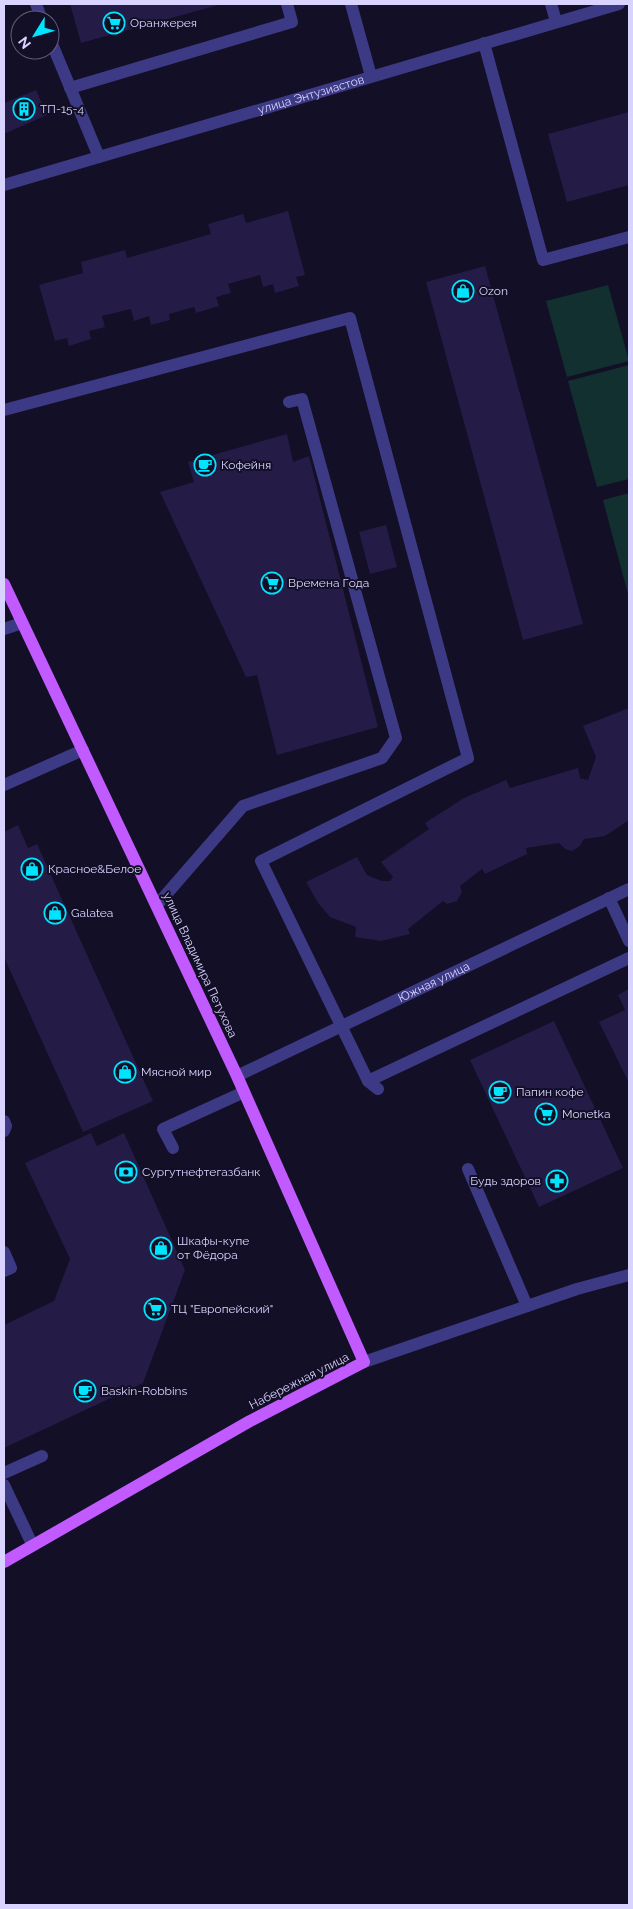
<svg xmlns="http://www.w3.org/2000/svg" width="633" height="1909" viewBox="0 0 633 1909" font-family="Raleway,sans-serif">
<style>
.green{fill:#12302f}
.building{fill:#241b47}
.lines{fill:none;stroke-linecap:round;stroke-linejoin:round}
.minor{stroke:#3d3a85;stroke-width:12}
.major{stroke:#c25bff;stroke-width:12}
.labels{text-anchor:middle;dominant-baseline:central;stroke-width:4;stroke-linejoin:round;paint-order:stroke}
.poi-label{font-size:12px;fill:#d9d4ff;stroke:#130f26;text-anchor:start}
.street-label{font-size:12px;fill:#d9d4ff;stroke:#130f26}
</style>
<rect width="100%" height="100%" fill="#130f26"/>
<path class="green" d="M608 285 629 361 567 377 546 301Z
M629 365V479L597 487 568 381Z
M629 493V598L603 500Z"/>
<path class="building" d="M70 4H222L81 43Z
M36 90 47 115 4 134V103Z
M629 112V185L567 202 548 134Z
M288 211 305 275 296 277 299 286 275 293 273 284 263 287 260 275 228 284 231 293 216 297 219 306 196 313 194 307 169 314 170 320 151 325 149 316 134 321 131 309 102 316 105 327 89 331 91 339 69 346 67 338 55 341 39 285 83 273 81 262 125 250 127 258 211 234 208 224 243 214 246 223Z
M485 266 583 624 523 640 426 282Z
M287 434 293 462 309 456 378 727 277 755 257 675 246 677 160 492 194 482 188 462Z
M386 525 397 567 370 574 359 532Z
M629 708V820L605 836 584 839 580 846 572 851 565 849 559 843 526 848 527 854 485 874 482 869 460 886 462 892 457 901 447 904 443 901 408 929 410 934 381 941 355 937 356 927 330 917 318 903 306 882 357 857 367 875 382 881H390L393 877 381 862 429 829 425 823 464 798 506 780 510 788 578 768 580 778 588 780 596 757 583 726Z
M18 825 28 848 37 844 153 1101 83 1132 4 957V832Z
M629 989V1083L599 1022 625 1010 618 995Z
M554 1021 623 1168 539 1207 470 1060Z
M91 1133 97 1146 124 1133 185 1270 143 1383 4 1448V1325L54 1301 70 1259 25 1163Z"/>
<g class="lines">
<g class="minor">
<path d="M36 4 42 20"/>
<path d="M351 4 371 76"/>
<path d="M551 4 556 21"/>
<path d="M50 39 99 157"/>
<path d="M484 43 543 260 629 237"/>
<path d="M70 88 292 22 287 4"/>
<path id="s1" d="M4 185 619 4"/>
<path d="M4 410 350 318 468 758 261 861 368 1081 378 1089"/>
<path d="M4 629 22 623"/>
<path d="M4 785 83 750"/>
<path d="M609 898 629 941"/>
<path d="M157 905 243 806 382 758 396 738 302 399 289 402"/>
<path id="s2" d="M237 1076 629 889"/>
<path d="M368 1081 629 958"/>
<path d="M4 1121 6 1126 4 1131"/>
<path d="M173 1148 163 1129 244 1092"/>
<path d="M468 1169 527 1306"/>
<path d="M4 1252 11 1268 4 1271"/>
<path d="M364 1362 577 1289 629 1275"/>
<path d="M4 1473 42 1456"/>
<path d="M4 1485 32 1544"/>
</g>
<path class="major" d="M4 584 237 1076 364 1362 250 1421 4 1562"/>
</g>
<defs>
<g id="supermarket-ring" transform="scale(1.125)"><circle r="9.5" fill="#130f26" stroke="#00e5ff" stroke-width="1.5"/><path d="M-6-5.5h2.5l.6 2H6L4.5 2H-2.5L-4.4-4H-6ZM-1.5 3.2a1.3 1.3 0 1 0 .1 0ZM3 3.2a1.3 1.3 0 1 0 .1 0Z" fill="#00e5ff"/></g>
<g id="building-ring" transform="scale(1.125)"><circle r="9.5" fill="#130f26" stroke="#00e5ff" stroke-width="1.5"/><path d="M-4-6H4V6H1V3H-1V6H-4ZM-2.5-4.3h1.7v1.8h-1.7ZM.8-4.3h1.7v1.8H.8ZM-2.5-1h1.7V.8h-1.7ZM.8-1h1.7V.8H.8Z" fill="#00e5ff"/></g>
<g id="shop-ring" transform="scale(1.125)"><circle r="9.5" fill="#130f26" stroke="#00e5ff" stroke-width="1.5"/><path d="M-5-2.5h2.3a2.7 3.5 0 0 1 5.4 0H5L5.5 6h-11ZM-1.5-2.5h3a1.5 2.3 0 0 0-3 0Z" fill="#00e5ff"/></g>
<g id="cafe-ring" transform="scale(1.125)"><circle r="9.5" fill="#130f26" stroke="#00e5ff" stroke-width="1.5"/><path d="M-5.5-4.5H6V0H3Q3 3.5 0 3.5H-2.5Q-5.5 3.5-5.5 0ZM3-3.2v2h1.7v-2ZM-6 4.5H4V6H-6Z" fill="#00e5ff"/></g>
<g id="bank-ring" transform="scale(1.125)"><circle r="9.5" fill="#130f26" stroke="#00e5ff" stroke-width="1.5"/><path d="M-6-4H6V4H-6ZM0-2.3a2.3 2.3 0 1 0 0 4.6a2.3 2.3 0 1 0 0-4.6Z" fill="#00e5ff"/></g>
<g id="pharmacy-ring" transform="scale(1.125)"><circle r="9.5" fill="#130f26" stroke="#00e5ff" stroke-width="1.5"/><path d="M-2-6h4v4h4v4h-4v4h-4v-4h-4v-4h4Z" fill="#00e5ff"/></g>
</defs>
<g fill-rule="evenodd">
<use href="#supermarket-ring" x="114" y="23"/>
<use href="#building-ring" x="24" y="109"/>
<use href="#shop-ring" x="463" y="291"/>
<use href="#cafe-ring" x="205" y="465"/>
<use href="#supermarket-ring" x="272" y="583"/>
<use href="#shop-ring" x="32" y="869"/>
<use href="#shop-ring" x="55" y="913"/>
<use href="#shop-ring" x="125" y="1072"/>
<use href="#cafe-ring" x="500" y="1092"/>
<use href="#supermarket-ring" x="546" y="1114"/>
<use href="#bank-ring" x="126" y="1172"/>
<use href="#pharmacy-ring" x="557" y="1181"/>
<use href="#shop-ring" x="161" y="1248"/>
<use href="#supermarket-ring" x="155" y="1309"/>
<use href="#cafe-ring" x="85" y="1391"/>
</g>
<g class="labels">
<g class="poi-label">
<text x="130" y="23">Оранжерея</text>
<text x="40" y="109">ТП-15-4</text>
<text x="479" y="291">Ozon</text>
<text x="221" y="465">Кофейня</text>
<text x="288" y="583">Времена Года</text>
<text x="48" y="869">Красное&amp;Белое</text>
<text x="71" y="913">Galatea</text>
<text x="141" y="1072">Мясной мир</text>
<text x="516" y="1092">Папин кофе</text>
<text x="562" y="1114">Monetka</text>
<text x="142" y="1172">Сургутнефтегазбанк</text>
<text x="541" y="1181" text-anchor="end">Будь здоров</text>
<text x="177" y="1241">Шкафы-купе<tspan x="177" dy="14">от Фёдора</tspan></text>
<text x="171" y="1309">ТЦ "Европейский"</text>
<text x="101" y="1391">Baskin-Robbins</text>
</g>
<g class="street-label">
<text stroke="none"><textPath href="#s1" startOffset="320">улица Энтузиастов</textPath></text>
<text transform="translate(200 965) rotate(65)">улица Владимира Петухова</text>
<text stroke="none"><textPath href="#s2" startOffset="218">Южная улица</textPath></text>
<text transform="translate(299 1381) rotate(-27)">Набережная улица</text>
</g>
</g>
<rect width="633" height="1909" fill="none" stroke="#d9d4ff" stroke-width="10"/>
<g transform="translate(35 35) rotate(233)"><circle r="24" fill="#130f26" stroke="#625e7d"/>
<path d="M0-4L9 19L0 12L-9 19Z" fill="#00e5ff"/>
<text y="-8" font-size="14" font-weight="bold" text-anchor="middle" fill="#d9d4ff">N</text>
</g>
</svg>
